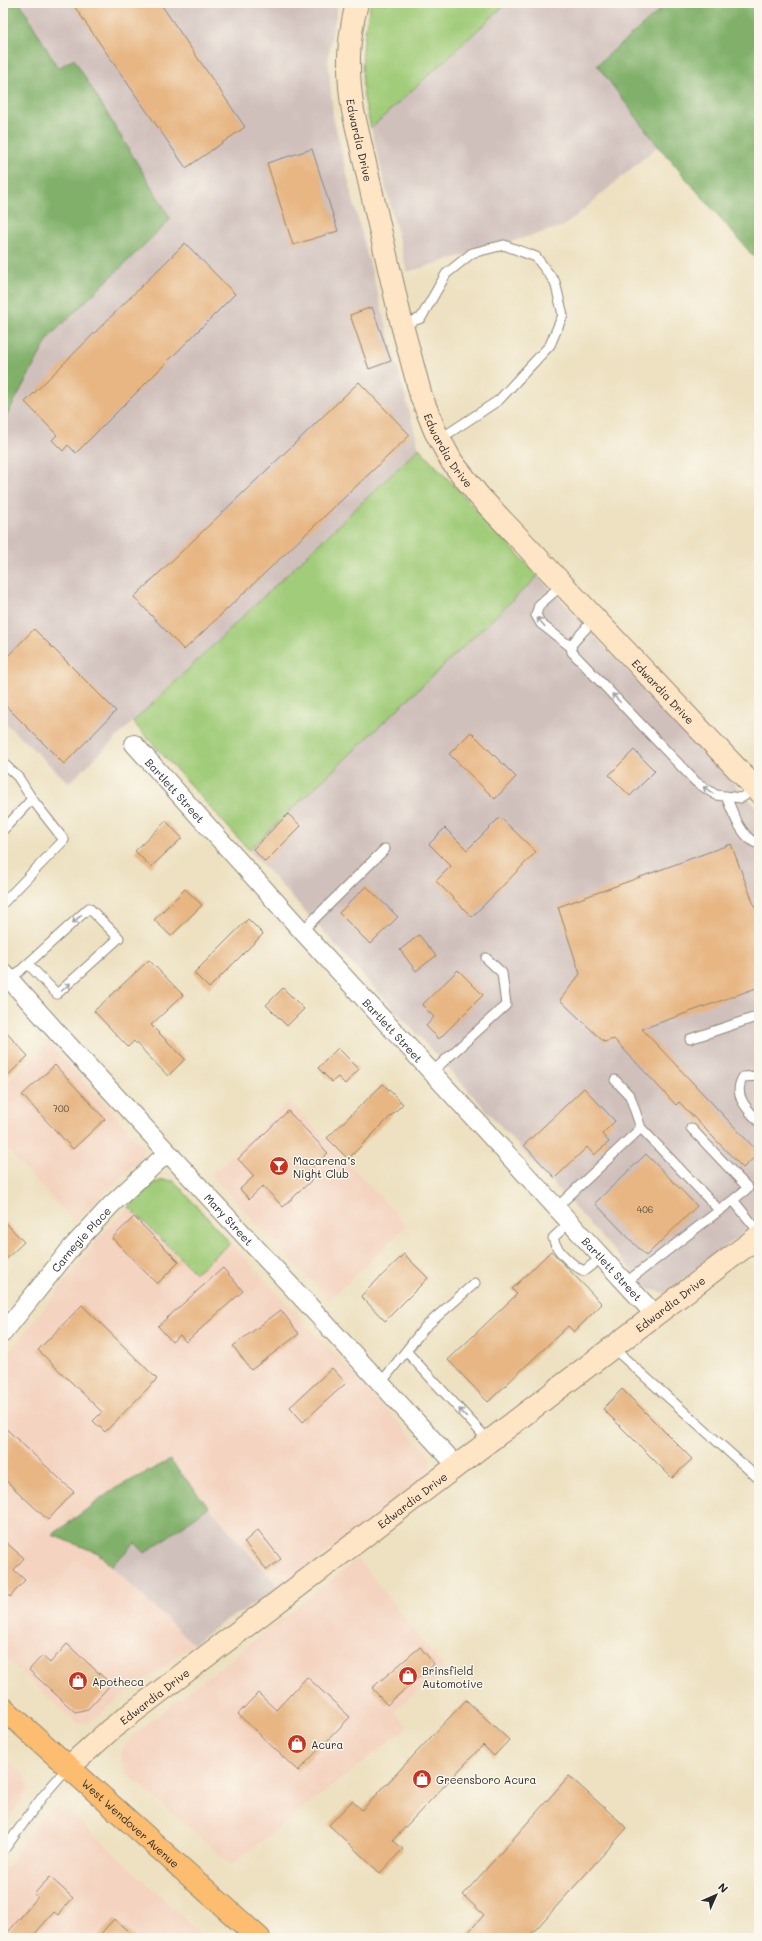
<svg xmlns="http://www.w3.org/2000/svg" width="762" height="1941" viewBox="0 0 762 1941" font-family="Mali,sans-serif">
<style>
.built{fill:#f4d3c0}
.industrial{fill:#d0c0bc}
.green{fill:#a1cc79;stroke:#667c52}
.forest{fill:#80b069;stroke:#566e4a}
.building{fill:#e7b683}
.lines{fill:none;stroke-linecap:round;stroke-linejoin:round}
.service-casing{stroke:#8c8676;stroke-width:11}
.minor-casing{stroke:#8c8676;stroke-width:20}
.secondary-casing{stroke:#8c8676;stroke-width:24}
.trunk-casing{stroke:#8c8676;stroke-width:24}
.service{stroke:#fff;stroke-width:9}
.minor{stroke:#fff;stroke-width:18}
.secondary{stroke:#fee5c5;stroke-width:22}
.trunk{stroke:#fcbd6f;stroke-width:22}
.oneway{stroke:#a0a0a0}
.labels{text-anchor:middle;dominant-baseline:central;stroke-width:3;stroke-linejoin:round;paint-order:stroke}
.number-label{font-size:9px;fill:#5a4e41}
.street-label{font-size:11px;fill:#2b2b2b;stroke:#fbf7ec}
.poi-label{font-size:11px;fill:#2b2b2b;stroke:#fbf7ec;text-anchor:start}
</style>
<rect width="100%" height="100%" fill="#fbf7ec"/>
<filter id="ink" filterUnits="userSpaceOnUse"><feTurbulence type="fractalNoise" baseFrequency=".025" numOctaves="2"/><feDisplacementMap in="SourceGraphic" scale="8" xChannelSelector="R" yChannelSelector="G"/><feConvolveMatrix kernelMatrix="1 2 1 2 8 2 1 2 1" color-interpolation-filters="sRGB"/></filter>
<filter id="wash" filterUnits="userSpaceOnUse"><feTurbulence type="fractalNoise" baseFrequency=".012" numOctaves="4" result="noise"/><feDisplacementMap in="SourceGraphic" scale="16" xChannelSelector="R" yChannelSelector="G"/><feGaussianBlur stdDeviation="0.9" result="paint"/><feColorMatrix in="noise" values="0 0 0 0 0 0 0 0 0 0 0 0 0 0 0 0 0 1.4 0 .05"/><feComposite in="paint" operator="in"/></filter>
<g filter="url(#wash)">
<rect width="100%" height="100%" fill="#ede1c1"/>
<path class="built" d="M48 1043 143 1146 142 1157 74 1222 3 1146V1086Z
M289 1101 407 1225 329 1300 211 1175Z
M129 1207 194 1273 230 1243 427 1453 431 1462 430 1473 280 1589 170 1460 114 1489 53 1535 98 1553 193 1644 87 1723 78 1724 3 1656V1361L98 1239Z
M358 1559 444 1668 394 1711 408 1727 231 1865 125 1771 121 1764 122 1751 130 1738Z
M3 1756 25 1776 30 1789 3 1825Z
M57 1807 71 1813 184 1918 202 1938H3V1874L38 1820 49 1811Z"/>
<path class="industrial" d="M20 3H338L328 59 333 116 357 216 419 448 69 783 3 721V422L50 336 170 219 74 59 58 68Z
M507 3H668L597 65 658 146 564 226 407 272 371 128Z
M538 576 759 810V1221L665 1293 649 1289 249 850Z
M209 1507 280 1589 226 1620 193 1644 111 1566 135 1543 145 1553Z"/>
<path class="green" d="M371 3H507L371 128C369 118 366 108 364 98 360 68 363 32 371 3Z
M419 448 538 576 249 850 133 722Z
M163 1180 174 1181 230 1243 195 1273 129 1207 153 1184Z"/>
<path class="forest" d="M3 3H20L58 68 74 59 171 219 50 336 3 422Z
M668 3H759V252L754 257 658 146 597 65Z
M170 1460 209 1507 145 1553 135 1543 111 1566 98 1553 52 1535 114 1489Z"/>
<g id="blocks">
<path class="building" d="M72 3H160L245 127 186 168Z
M312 149 338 231 293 245 267 163Z
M185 243 235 294 76 453 68 445 63 451 52 440 57 435 25 402Z
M372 307 391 361 369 369 350 315Z
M359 382 410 435 184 650 134 597Z
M34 629 116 711 64 764 3 703V661Z
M471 732 516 777 495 799 449 754Z
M634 750 655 771 630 796 609 775Z
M288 814 301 826 265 862 253 849Z
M500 817 536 852 472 917 436 881 451 866 429 844 445 828 467 850Z
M166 821 182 838 151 867 135 851Z
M731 844 759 918V987L642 1029 759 1153 743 1168 679 1102 676 1105 614 1039 604 1042 560 1000 580 974 558 907Z
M366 886 398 917 370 944 339 913Z
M185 889 202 905 171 936 154 920Z
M248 919 263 934 209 988 194 973Z
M419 935 436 956 416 971 400 950Z
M149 960 183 995 151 1025 185 1059 168 1076 134 1041 128 1047 94 1011Z
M458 970 483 995 439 1039 426 1026 434 1017 422 1005Z
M283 988 304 1009 287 1026 266 1005Z
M3 1029 28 1056 3 1080Z
M338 1048 359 1069 345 1084 338 1077 332 1082 318 1068Z
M55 1065 105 1119 73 1149 22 1095Z
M383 1084 403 1104 348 1159 327 1138Z
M584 1088 615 1121 602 1134 609 1142 594 1155 587 1147 555 1178 524 1145Z
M288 1111 328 1153 307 1172 313 1179 283 1207 263 1186 249 1199 240 1189 254 1176 238 1159Z
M646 1154 697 1206 646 1256 595 1203Z
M134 1217 179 1262 157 1284 112 1238Z
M3 1220 24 1242 3 1262Z
M551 1251 602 1304 574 1332 568 1326 488 1402 448 1360 517 1294 512 1289Z
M404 1254 428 1278 385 1321 361 1296Z
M223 1268 243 1291 186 1342 180 1335 172 1342 158 1326Z
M82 1305 157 1379 105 1432 93 1421 102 1412 38 1350Z
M281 1310 299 1334 251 1370 233 1346Z
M332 1368 346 1383 303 1422 290 1407Z
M622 1389 692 1459 672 1478 603 1409Z
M3 1426 74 1492 48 1520 3 1478Z
M258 1530 281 1559 267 1570 244 1542Z
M3 1540 24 1558 14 1570 25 1580 10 1597 3 1590Z
M67 1644 111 1684 88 1709 75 1712 29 1670 42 1656 50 1663Z
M420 1647 434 1664 387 1705 372 1688Z
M307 1677 350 1717 298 1771 238 1714 258 1693 276 1710Z
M466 1700 509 1740 494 1756 483 1745 393 1840 403 1849 380 1873 329 1825 352 1801 362 1810Z
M569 1776 627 1828 528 1938H463L484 1915 463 1895Z
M50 1877 73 1898 58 1915 54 1912 31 1938H3L38 1897 34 1894Z
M114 1919 136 1938H97Z"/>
</g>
</g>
<g filter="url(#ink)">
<use href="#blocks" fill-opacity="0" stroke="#8c8676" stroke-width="1"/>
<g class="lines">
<g class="service-casing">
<path id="service" d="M402 325 421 318 446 274 472 253 504 245 536 257 555 282 563 315 550 345 499 400 440 439
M563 584 539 605 536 615 541 624 571 647
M595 618 571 645 572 652 696 782 716 795 741 798 756 788
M3 763 18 777 32 799
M726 796C732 811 742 840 759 844
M3 830 32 799 64 840 3 903
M302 931 385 849
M10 980 89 908 119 938 57 994 28 964
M690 1039 759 1016
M432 1072 506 1005 502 973 486 958
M759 1076 743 1077C732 1095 747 1109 759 1122
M615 1080 630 1096 641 1128 719 1210
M691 1128 748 1188 733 1200
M556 1208 641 1128
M570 1222 553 1238C556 1251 573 1266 584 1271L602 1257
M625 1283 733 1200 759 1232
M612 1347 759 1479
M406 1351 489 1441
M380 1384 425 1327 475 1283
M3 1851 43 1796 68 1767"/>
</g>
<g class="minor-casing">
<g id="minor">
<path id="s1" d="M134 744 302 931 655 1315"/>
<path id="s2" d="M3 972 63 1039 457 1466"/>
<path id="s3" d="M3 1333 72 1247 111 1205 167 1153"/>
</g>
</g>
<g class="secondary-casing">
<g id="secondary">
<path id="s4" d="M357 3C347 41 347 73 353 111L402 325 421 396 435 431 452 462 479 496 759 792"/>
<path id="s5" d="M69 1767 111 1729 196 1664 759 1236"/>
</g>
</g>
<g class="trunk-casing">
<g id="trunk">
<path id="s6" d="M3 1708 259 1938"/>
</g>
</g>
<use href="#service" class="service"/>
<use href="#minor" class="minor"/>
<use href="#secondary" class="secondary"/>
<use href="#trunk" class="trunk"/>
</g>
<defs><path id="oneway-shaft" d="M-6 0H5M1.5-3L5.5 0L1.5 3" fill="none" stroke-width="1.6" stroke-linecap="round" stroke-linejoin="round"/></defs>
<g class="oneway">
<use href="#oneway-shaft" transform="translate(541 622) rotate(-130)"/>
<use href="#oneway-shaft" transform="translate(616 698) rotate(-134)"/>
<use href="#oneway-shaft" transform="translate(708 790) rotate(-146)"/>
<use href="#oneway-shaft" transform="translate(77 919) rotate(137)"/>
<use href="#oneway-shaft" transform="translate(66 987) rotate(-42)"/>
<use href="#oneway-shaft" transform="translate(463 1413) rotate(-133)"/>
</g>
</g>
<defs>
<g id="bar-disc" transform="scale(1)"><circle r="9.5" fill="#c8321e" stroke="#fbf7ec"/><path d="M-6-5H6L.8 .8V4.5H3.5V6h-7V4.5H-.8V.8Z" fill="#fff"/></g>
<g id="shop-disc" transform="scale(1)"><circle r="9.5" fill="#c8321e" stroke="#fbf7ec"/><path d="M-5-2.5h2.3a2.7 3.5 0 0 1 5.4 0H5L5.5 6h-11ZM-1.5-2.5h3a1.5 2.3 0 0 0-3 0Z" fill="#fff"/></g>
</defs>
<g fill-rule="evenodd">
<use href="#bar-disc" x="279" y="1166"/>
<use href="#shop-disc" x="408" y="1676"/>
<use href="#shop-disc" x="78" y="1681"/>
<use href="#shop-disc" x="297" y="1744"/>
<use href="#shop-disc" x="422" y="1779"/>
</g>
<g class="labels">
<g class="number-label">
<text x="61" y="1108">700</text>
<text x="645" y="1209">406</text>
</g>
<g class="street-label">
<text stroke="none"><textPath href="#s4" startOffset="139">Edwardia Drive</textPath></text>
<text stroke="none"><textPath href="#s4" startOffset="463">Edwardia Drive</textPath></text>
<text stroke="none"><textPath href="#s4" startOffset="787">Edwardia Drive</textPath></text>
<text stroke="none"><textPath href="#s1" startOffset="62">Bartlett Street</textPath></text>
<text stroke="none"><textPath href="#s1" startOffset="386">Bartlett Street</textPath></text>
<text stroke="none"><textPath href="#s2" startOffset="335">Mary Street</textPath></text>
<text stroke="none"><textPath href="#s3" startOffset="122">Carnegie Place</textPath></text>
<text stroke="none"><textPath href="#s1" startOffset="710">Bartlett Street</textPath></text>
<text stroke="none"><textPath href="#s5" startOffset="759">Edwardia Drive</textPath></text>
<text stroke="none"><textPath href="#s5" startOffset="435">Edwardia Drive</textPath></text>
<text stroke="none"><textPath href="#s5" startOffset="111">Edwardia Drive</textPath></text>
<text stroke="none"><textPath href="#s6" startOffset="172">West Wendover Avenue</textPath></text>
</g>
<g class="poi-label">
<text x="293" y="1160">Macarena’s<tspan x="293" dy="13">Night Club</tspan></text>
<text x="422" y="1670">Brinsfield<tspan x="422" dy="13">Automotive</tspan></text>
<text x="92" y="1681">Apotheca</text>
<text x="311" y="1744">Acura</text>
<text x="436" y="1779">Greensboro Acura</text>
</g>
</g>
<rect width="762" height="1941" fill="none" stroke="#fbf7ec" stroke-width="16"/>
<g transform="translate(716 1895) rotate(45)" stroke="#fbf7ec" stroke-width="3" paint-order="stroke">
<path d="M0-3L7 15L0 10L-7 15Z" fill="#2b2b2b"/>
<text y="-6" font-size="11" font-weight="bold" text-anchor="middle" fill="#2b2b2b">N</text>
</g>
</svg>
